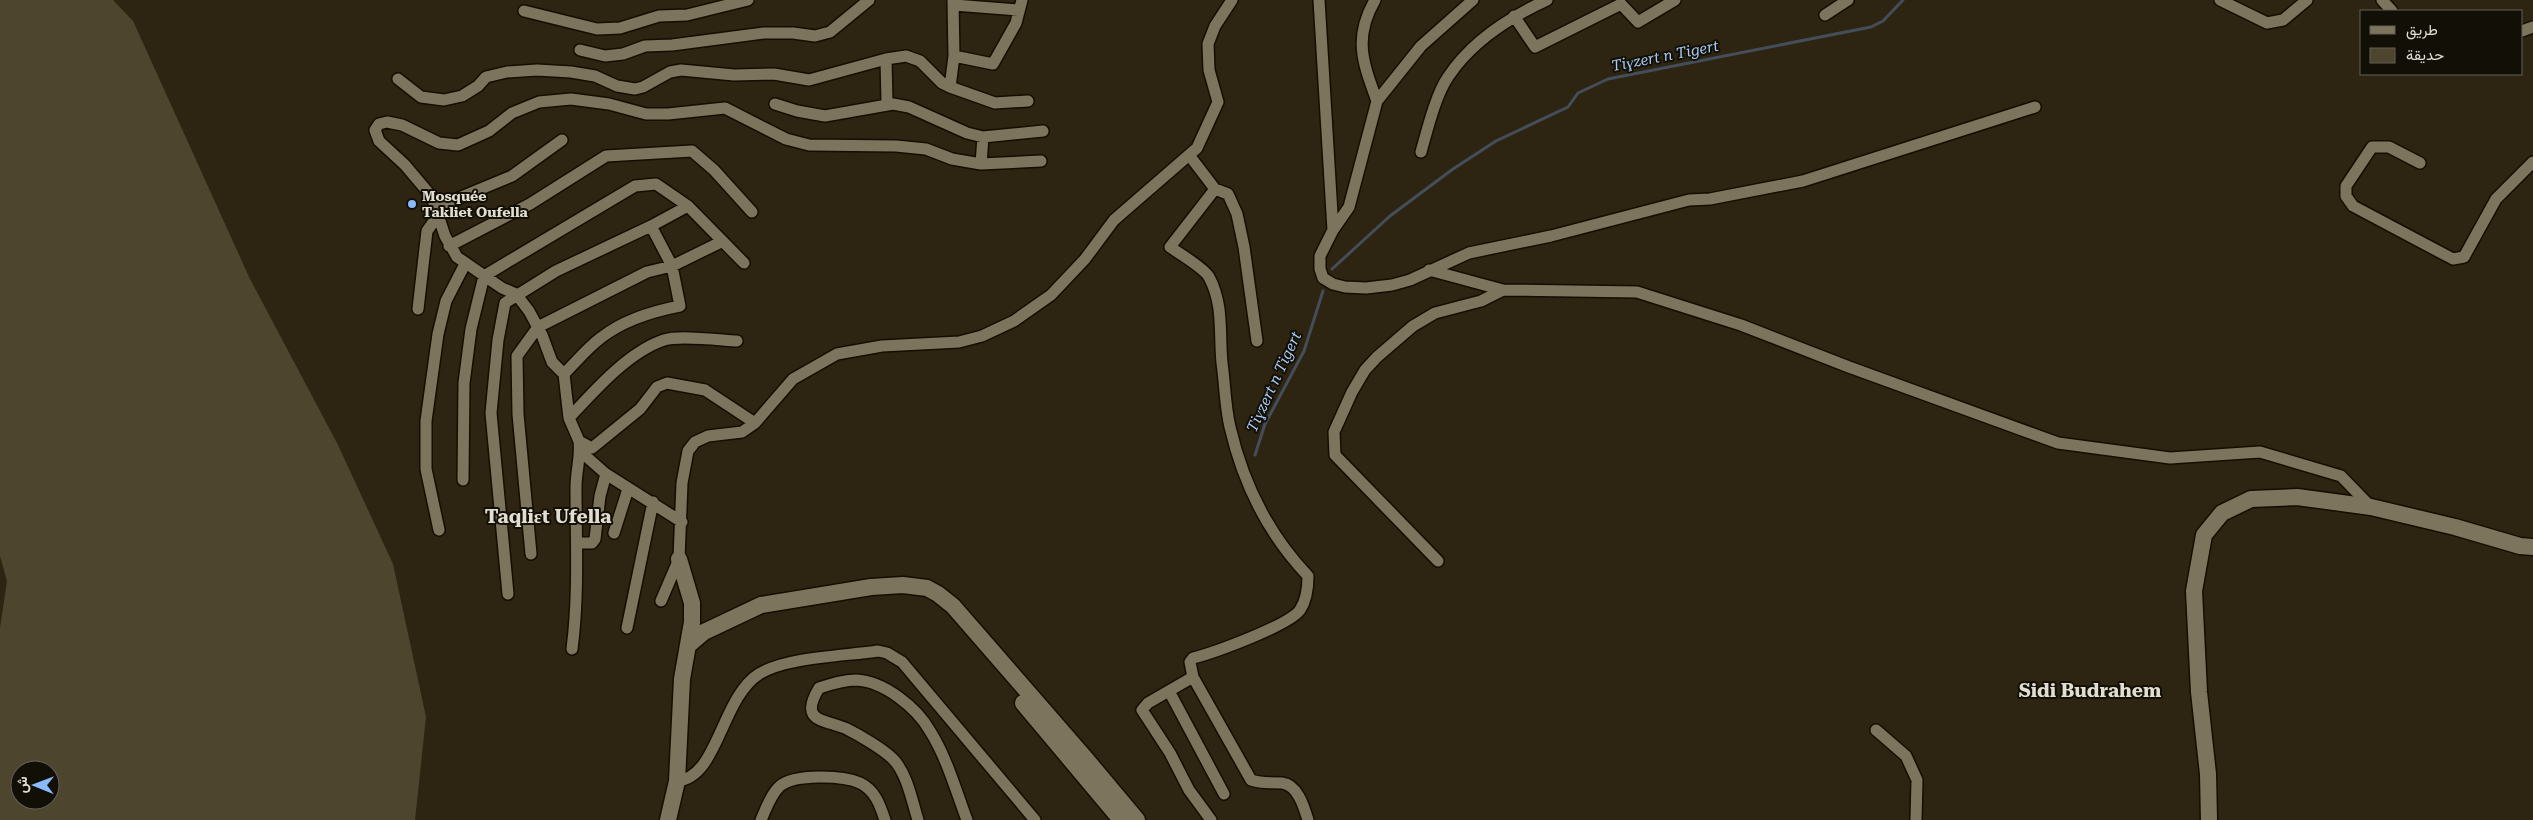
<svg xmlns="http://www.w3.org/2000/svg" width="2533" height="820" viewBox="0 0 2533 820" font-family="'Roboto Serif',Vazirmatn,serif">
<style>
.green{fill:#4e452f;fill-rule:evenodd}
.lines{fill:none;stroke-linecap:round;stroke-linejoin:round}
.stream{stroke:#444e5b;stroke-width:3}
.street-casing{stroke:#150e00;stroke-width:14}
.secondary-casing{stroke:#150e00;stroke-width:19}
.street{stroke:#7d745e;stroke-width:11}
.secondary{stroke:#7d745e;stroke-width:16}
.poi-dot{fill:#88bafc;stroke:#120f07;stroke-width:2}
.labels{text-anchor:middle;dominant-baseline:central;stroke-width:4;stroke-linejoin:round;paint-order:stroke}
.poi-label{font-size:14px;font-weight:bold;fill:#e2ddd1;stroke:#120f07;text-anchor:start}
.water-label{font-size:15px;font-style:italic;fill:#a9caf4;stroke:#120f07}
.district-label{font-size:19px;font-weight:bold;fill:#e2ddd1;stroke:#120f07}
</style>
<rect width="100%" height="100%" fill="#2d2511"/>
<path class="green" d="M0 0H113L133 21 250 279 338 445 393 564 426 717 415 820H0V628L7 581 0 556ZM20 770H50V800H20Z"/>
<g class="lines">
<path class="stream" d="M1332 269 1390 216 1453 169 1496 141 1568 107 1578 93 1608 79 1871 27 1883 21 1903 0
M1255 455 1265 424 1304 351 1323 291"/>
<g class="street-casing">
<path id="street" d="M953 0 954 56 993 64 1016 23 1022 0
M1319 0 1333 230
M1375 0C1353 38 1363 63 1377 101
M1473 0 1421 46 1377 101 1349 207 1333 230 1320 256V269L1323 278 1333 284 1345 287 1366 288 1392 285 1410 280 1469 253 1551 236 1689 200 1710 199 1803 181 2035 107
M2220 0 2267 23 2283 20 2307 0
M2382 0 2392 11
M954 5 1019 10
M524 11 597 29 620 28 659 16 687 15 748 0
M1825 15 1848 0
M1514 16 1535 47 1621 4 1638 22 1675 0
M2522 31 2533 27
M580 50 605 56 623 54 645 46 672 45 764 33H793L815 36 830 32 869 0
M886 59 887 103
M398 79 421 97 444 100 462 96 478 86 486 77 507 72 537 70 571 72 595 76 617 86 635 89 643 87 670 72 681 70 734 75 774 74 809 80 886 59 906 56 920 61 942 83 950 87 954 56
M950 87 995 103 1028 101
M775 104 797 111 825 116 893 104 909 107 967 133 983 137 1043 131
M1421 152C1427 131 1436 94 1448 77 1471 42 1510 17 1547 0
M1189 155 1215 189 1170 247C1180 254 1204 268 1209 277 1224 305 1219 333 1222 363 1225 384 1225 406 1230 427 1243 483 1269 535 1308 576 1308 587 1306 601 1300 610 1288 626 1213 653 1193 658L1190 662 1193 677 1251 780C1262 784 1270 782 1282 783 1298 785 1304 807 1308 820
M2420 163 2389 147H2372L2346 186V196L2353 206 2453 259 2464 257 2496 199 2533 162
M981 164 983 137
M1215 189 1228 194 1237 214 1244 247 1257 341
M437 207 512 176 562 140
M651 226 688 206
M449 246 530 204 606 156 692 151 714 170 752 212
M1429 270 1503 290 1637 292 1741 325 1849 367 2058 443 2170 458 2260 452 2341 476 2371 507
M418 309 427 231 439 214
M569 418C594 391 628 352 664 340 679 335 719 340 737 341
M755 423 705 390 667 383 657 387 640 409 592 448 579 441 569 418 564 374 552 362 542 335 529 311 516 294 502 288 457 257 445 236 432 197 405 165 379 141 375 130 379 124 387 122 402 125 439 143 458 145 489 131 512 113 539 102 571 99 609 104 646 114H668L725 108 786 139 809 145 896 146 926 149 952 159 981 164 1041 161
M580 451 606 474 682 522
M463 480 464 383 471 329 484 276 635 186 656 184 688 206 744 263
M439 530 426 469V421L438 334 446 301 465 264
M614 533 628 489
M577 543H592L595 539 600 496 606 474
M531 554 518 414 517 356 538 327 647 272 672 266 721 242
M1438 561 1335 455 1334 432 1352 392 1365 370 1377 357 1413 326 1435 313 1481 301 1503 290
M508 594 491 413 498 340 505 303 556 271 651 226 672 266 680 306C654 311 624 320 602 337 588 347 576 362 564 374
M661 601 679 559 682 483 688 451 695 442 708 436 742 432 755 423 793 379 837 354 882 346 959 342 982 336 1014 321 1051 295 1085 259 1114 220 1197 148 1218 102 1209 70 1208 44 1215 26 1232 0
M627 628 653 502
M572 649C579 595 576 542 576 487 576 471 581 456 579 441
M1193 677 1148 703 1142 710 1170 753 1189 790 1211 820
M1169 691 1224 794
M1876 730 1906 756 1917 780 1916 820
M677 781C718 778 721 698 759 674 786 657 845 656 878 651L887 653 902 662 1035 820
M761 820C766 809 771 794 780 786 794 774 843 775 860 783 875 790 880 805 885 820
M918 820C912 801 907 773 893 759 883 749 859 735 847 729 825 719 798 723 819 688 831 684 843 680 856 680 884 681 917 708 930 731 947 758 956 791 967 820"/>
</g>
<g class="secondary-casing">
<path id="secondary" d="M690 644 704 632 761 605 871 587 903 585 927 588 938 594 953 606 1086 759 1137 820
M1023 703 1121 820
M668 820 677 781 682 679 692 622V603L679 559
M2209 820 2208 774 2199 692 2194 591 2204 535 2222 513 2251 499 2297 497 2371 507 2455 527 2520 546 2533 547"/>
</g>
<use href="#street" class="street"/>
<use href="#secondary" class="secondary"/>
</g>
<circle class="poi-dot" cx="412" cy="204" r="5"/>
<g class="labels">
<g class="poi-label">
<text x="422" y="196">Mosquée<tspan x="422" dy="16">Takliet Oufella</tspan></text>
</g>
<g class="water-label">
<text transform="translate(1665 56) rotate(-11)">Tiɣzert n Tigert</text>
<text transform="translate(1274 382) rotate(-65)">Tiɣzert n Tigert</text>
</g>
<g class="district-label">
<text x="548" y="516">Taqliɛt Ufella</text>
<text x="2090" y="690">Sidi Budrahem</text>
</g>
</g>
<rect x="2360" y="10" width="162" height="65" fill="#120f07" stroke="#656158"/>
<rect x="2370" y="26" width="25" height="8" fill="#7d745e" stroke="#656158"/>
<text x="2406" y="35" font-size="15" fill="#e2ddd1">طريق</text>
<rect x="2370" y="48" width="25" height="15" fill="#4e452f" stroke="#656158"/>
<text x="2406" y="60" font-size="15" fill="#e2ddd1">حديقة</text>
<g transform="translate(35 785) rotate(271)"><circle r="24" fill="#120f07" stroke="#656158"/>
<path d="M0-4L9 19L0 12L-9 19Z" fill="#88bafc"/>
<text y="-8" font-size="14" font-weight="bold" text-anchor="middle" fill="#e2ddd1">ش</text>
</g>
</svg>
